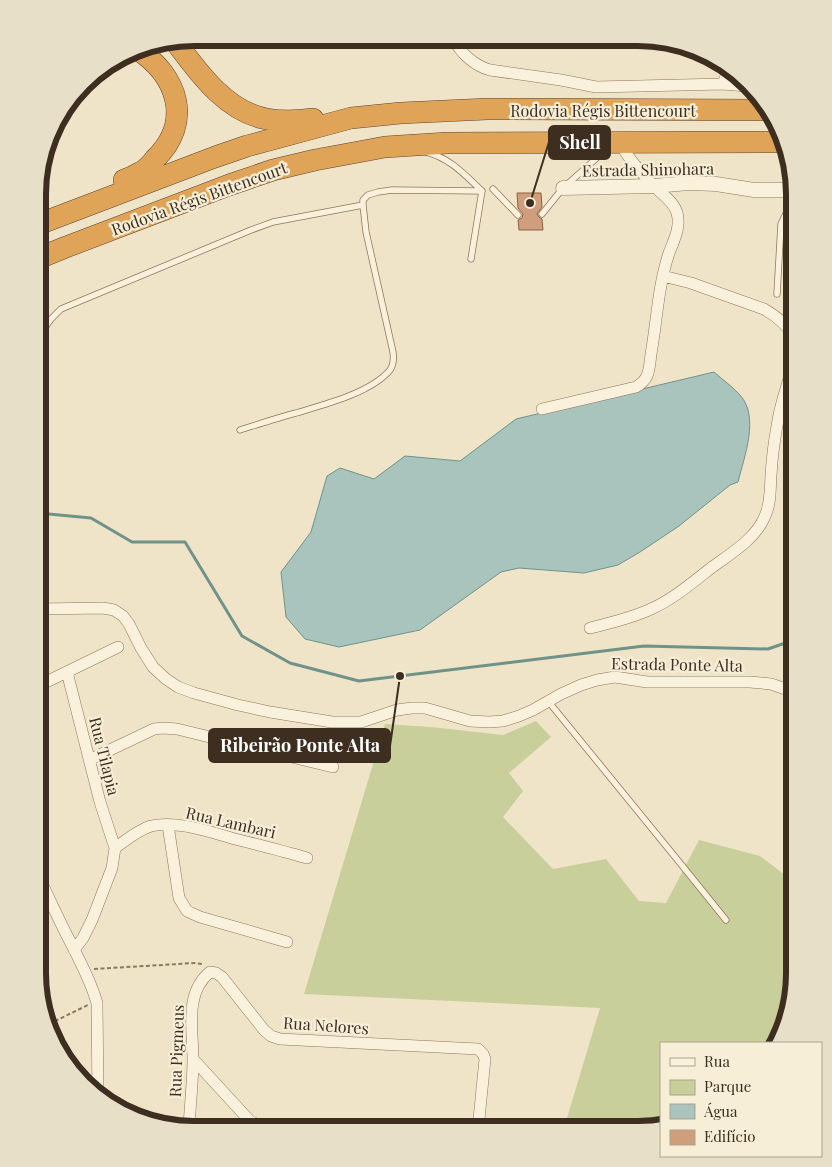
<svg xmlns="http://www.w3.org/2000/svg" width="832" height="1167" viewBox="0 0 832 1167" font-family="'Playfair Display',serif">
<style>
.green{fill:#c9cf9b}
.water{fill:#a9c4bc;stroke:#6f938a}
.lines{fill:none;stroke-linecap:round;stroke-linejoin:round}
.stream{stroke:#6f938a;stroke-width:3}
.building{fill:#cf9f7d;stroke:#8d5f41}
.service-casing{stroke:#8d765c;stroke-width:7}
.minor-casing{stroke:#8d765c;stroke-width:12}
.tertiary-casing{stroke:#8d765c;stroke-width:15}
.motorway-casing{stroke:#5b4430;stroke-width:22}
.path{stroke:#8d765c;stroke-width:2;stroke-dasharray:4 2.5;stroke-linecap:butt}
.service{stroke:#faf1dc;stroke-width:5.5}
.minor{stroke:#faf1dc;stroke-width:11}
.tertiary{stroke:#faf1dc;stroke-width:14}
.motorway{stroke:#e0a458;stroke-width:21}
.labels{text-anchor:middle;dominant-baseline:central;stroke-width:4.5;stroke-linejoin:round;paint-order:stroke}
.street-label{font-size:16px;fill:#3d2e20;stroke:#f7eed8}
.rim{fill:none;stroke:#3d2e20;stroke-width:6}
.leader{fill:none;stroke:#3d2e20;stroke-width:2}
.callout-dot{fill:#3d2e20;stroke:#f7eed8;stroke-width:2}
.callout{fill:#3d2e20;stroke:#3d2e20;stroke-width:2}
.callout-label{font-size:18px;text-anchor:middle;font-weight:bold;fill:#fff}
</style>
<rect width="100%" height="100%" fill="#f0e4c8"/>
<path class="green" d="M536 721 551 737 509 773 523 791 503 817 553 869 606 859 639 901 666 903 699 840 760 856 794 882V983L774 1043H661V1124L638 1129H566L564 1128 600 1008 304 994 385 724 431 727 503 735Z"/>
<path class="water" d="M714 372C723 380 733 387 740 395 760 417 744 457 738 482L730 485 679 526 640 552 618 565 584 573 519 568 501 572 420 630 339 647 305 639 286 617 281 572 311 532 327 476 340 468 374 479 405 456 460 461 516 419Z"/>
<g class="lines">
<path class="stream" d="M38 513 91 518 132 542H185L242 636 290 663 359 681 644 646 768 649 794 640"/>
</g>
<path class="building" d="M517 193H541L542 207 537 214 539 217 542 219 543 230H519L518 220 522 218 523 214 518 208Z"/>
<g class="lines">
<g class="service-casing">
<path id="service" d="M426 152C450 158 465 175 482 191
M493 189 518 215
M542 214 563 188 608 148
M471 259 482 191
M777 294 781 224 791 203 792 191
M39 361 46 326 51 319 61 309 251 230 273 222 363 205
M240 430C259 424 277 418 296 413 323 405 371 393 390 370 394 364 394 359 393 352L366 232 363 205V200L368 195 378 192 392 190 482 191
M548 701 676 858 726 920"/>
</g>
<g class="minor-casing">
<path id="minor" d="M453 38C460 53 475 66 490 70L561 80 596 87 723 84
M729 68 723 84 746 86
M663 276 691 283 764 309C776 316 787 324 794 337
M542 409 636 387C650 379 649 369 651 354 657 320 658 286 669 253 674 240 681 227 677 213 674 202 663 195 655 187 648 180 641 172 635 165 629 158 624 150 620 143
M38 609 103 608 114 610 123 616 129 624 141 648 153 667 166 679 178 687 194 693 238 705 270 712 332 722H361L397 710 412 708H425L470 721 489 722 503 721 519 716 533 710 561 694 581 685 597 680 615 677 647 682H750L771 684 794 692
M590 628C610 623 632 618 651 609 673 599 692 583 711 568 730 554 756 539 765 516 771 503 770 489 771 475 772 459 774 442 777 426 780 403 789 382 794 360
M67 672 100 802 115 848
M38 686 118 647
M89 760 154 729 163 728 177 729 333 767
M168 825 179 898 187 911 200 917 287 942
M38 875C50 900 61 925 74 949 83 968 91 982 97 1003L98 1097
M74 950 83 938 92 920 112 868 115 848C126 840 138 830 151 826 177 820 210 832 235 839 259 845 283 851 307 858
M193 1059 250 1121 256 1124 298 1129
M189 1128C190 1105 193 1082 193 1059 193 1030 184 993 210 972L216 973 222 977 264 1030 271 1036 280 1039 478 1049 483 1054 485 1059 478 1129"/>
</g>
<g class="tertiary-casing">
<path id="tertiary" d="M563 188 654 186 689 183 716 184 754 190H794"/>
</g>
<g class="motorway-casing">
<path id="motorway" d="M175 41C198 72 226 112 267 119 283 122 298 121 313 119
M124 180C130 178 136 175 141 172 147 169 151 164 155 159 193 122 178 76 137 49
M39 224 215 157 247 146 351 118 401 113 487 109 766 110
M39 258 66 247 229 185 273 170 315 160 385 147 447 143 782 142"/>
</g>
<path class="path" d="M94 969 195 963 202 964
M49 1024 88 1005"/>
<use href="#service" class="service"/>
<use href="#minor" class="minor"/>
<use href="#tertiary" class="tertiary"/>
<use href="#motorway" class="motorway"/>
</g>
<g class="labels">
<g class="street-label">
<text x="603" y="110">Rodovia Régis Bittencourt</text>
<text transform="translate(648 169) rotate(-1)">Estrada Shinohara</text>
<text transform="translate(199 198) rotate(-20)">Rodovia Régis Bittencourt</text>
<text transform="translate(677 664) rotate(1)">Estrada Ponte Alta</text>
<text transform="translate(105 756) rotate(76)">Rua Tilapia</text>
<text transform="translate(231 822) rotate(13)">Rua Lambari</text>
<text transform="translate(326 1025) rotate(4)">Rua Nelores</text>
<text transform="translate(176 1051) rotate(-88)">Rua Pigmeus</text>
</g>
</g>
<path d="M0 0H832V1167H0ZM194 46H638A148 148 0 0 1 786 194V973A148 148 0 0 1 638 1121H194A148 148 0 0 1 46 973V194A148 148 0 0 1 194 46Z" fill="#e8dfc9" fill-rule="evenodd"/>
<path class="rim" d="M194 46H638A148 148 0 0 1 786 194V973A148 148 0 0 1 638 1121H194A148 148 0 0 1 46 973V194A148 148 0 0 1 194 46Z"/>
<path class="leader" d="M530 203L549 142M400 676L390 746"/>
<g class="callout-dot">
<circle cx="530" cy="203" r="5"/>
<circle cx="400" cy="676" r="5"/>
</g>
<g class="callout">
<rect x="549" y="126" width="61" height="33" rx="5"/>
<rect x="209" y="729" width="181" height="33" rx="5"/>
</g>
<g class="callout-label">
<text x="580" y="149">Shell</text>
<text x="300" y="752">Ribeirão Ponte Alta</text>
</g>
<rect x="660" y="1042" width="162" height="115" fill="#f7eed8" stroke="#ada18e"/>
<rect x="670" y="1058" width="25" height="8" fill="#faf1dc" stroke="#ada18e"/>
<text x="704" y="1067" font-size="15" fill="#3d2e20">Rua</text>
<rect x="670" y="1080" width="25" height="15" fill="#c9cf9b" stroke="#ada18e"/>
<text x="704" y="1092" font-size="15" fill="#3d2e20">Parque</text>
<rect x="670" y="1104" width="25" height="15" fill="#a9c4bc" stroke="#ada18e"/>
<text x="704" y="1117" font-size="15" fill="#3d2e20">Água</text>
<rect x="670" y="1130" width="25" height="15" fill="#cf9f7d" stroke="#ada18e"/>
<text x="704" y="1142" font-size="15" fill="#3d2e20">Edifício</text>
</svg>
